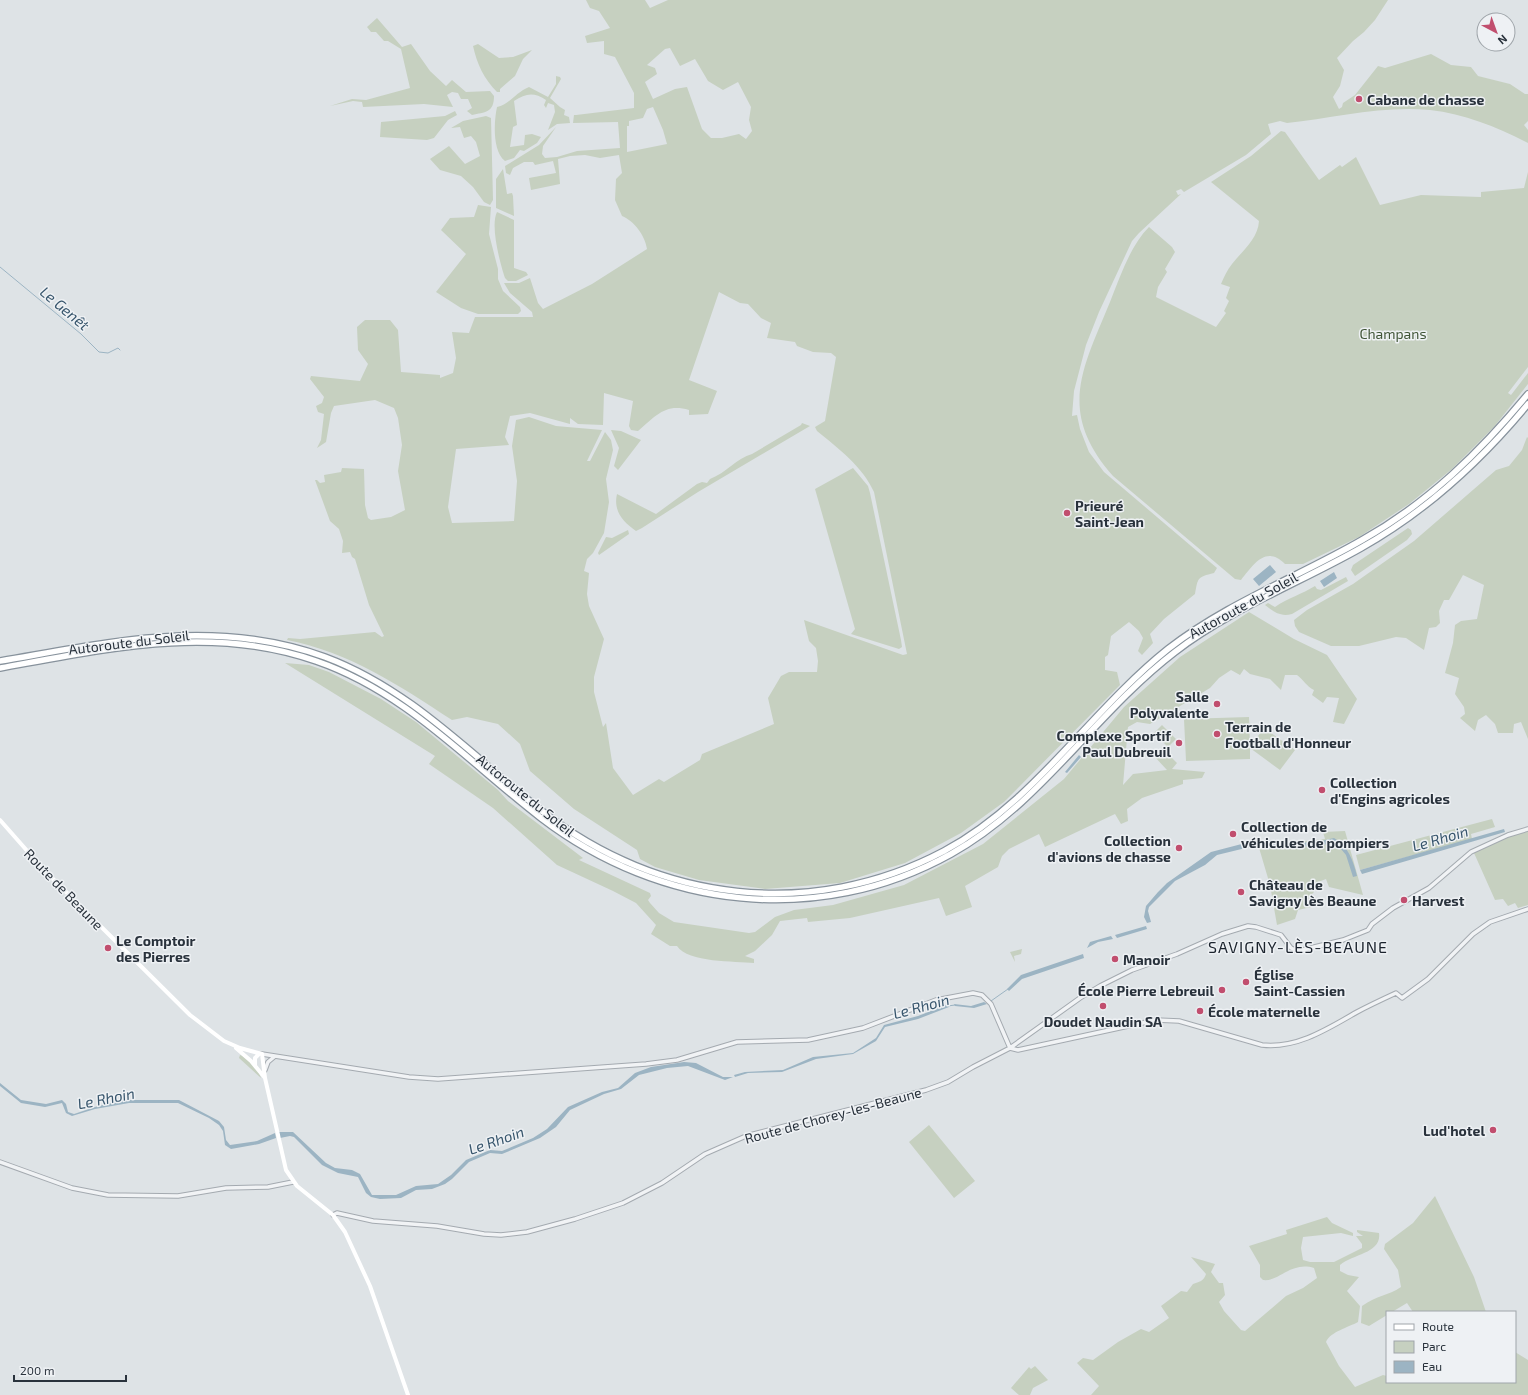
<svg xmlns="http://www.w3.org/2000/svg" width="1528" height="1395" viewBox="0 0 1528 1395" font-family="'Exo 2',sans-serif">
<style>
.green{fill:#c6d0c0;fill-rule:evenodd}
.water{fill:#9cb4c3}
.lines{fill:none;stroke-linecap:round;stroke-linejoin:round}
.stream{stroke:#9cb4c3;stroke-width:1}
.tertiary-casing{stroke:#a4aab0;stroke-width:5.5}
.motorway-casing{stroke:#87929c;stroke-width:8}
.tertiary{stroke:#f1f3f5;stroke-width:3.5}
.secondary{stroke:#fff;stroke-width:4}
.motorway{stroke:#fff;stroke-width:5.5}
.poi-dot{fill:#c14e6e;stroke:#eef1f4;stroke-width:1.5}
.labels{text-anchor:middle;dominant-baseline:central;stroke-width:3;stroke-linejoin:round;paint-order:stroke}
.poi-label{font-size:14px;font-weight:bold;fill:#29323c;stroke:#eef1f4;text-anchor:start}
.park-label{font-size:14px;fill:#415638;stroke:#eef1f4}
.street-label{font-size:14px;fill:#29323c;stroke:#eef1f4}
.water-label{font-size:15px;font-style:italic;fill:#37556c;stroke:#eef1f4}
.quarter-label{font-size:16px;letter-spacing:1px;fill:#1b232d;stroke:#eef1f4}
</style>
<rect width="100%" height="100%" fill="#dee3e6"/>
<path class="green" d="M586 0H645L650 8 668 0H1388L1375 20 1364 32 1353 41 1337 58 1344 70 1340 86 1333 97 1339 109 1342 107 1343 103 1355 95 1378 66 1385 68 1431 54 1451 65 1471 67 1478 76 1510 84 1525 94H1528V121L1524 125 1528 130V143C1497 127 1465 114 1430 110 1385 105 1332 118 1287 123L1280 121 1268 124 1271 134 1246 155 1184 192 1181 189 1176 191 1178 195 1181 194 1139 233 1132 241 1099 312 1086 345 1074 391 1072 416 1077 415 1080 429 1089 452 1104 472 1217 568 1214 573C1197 577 1198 578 1195 594L1164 619 1150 634 1153 643 1142 655 1138 651 1143 638 1139 631 1129 622 1111 636 1108 655 1105 657V670L1117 672 1120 685 1004 802 961 833 905 863 840 883 765 889 699 880 655 867 640 859 637 850 574 809 530 771 520 744 498 724 467 717 452 720C400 686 349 652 287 640L288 638 300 639 375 632 382 637 384 636 369 605 355 559 352 557 350 552 342 553 343 541 339 529 330 521 315 480H317L320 483 325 482 324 475 341 472 342 468 364 469 365 505 368 518 371 520 391 517 405 510 398 471 402 445 398 418 394 408 375 400 334 406 331 413 326 442 317 448 321 440 324 414 318 412 316 406 322 403 324 397 310 379 311 376 360 381 368 364 358 350 357 327 365 320H390L398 330 401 372 440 375V378L453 373 456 358 452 332 469 333 475 317H533L532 312 510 293 504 283H519L530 278 538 303 543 309 592 284 647 249C645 235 634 221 622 216L615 200 616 179 622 173 619 155 600 158 585 155 570 156 558 159 560 184 531 190 529 178 556 173 553 161 535 165 533 162H524L513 168 510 175 506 173 505 166 539 145 556 127 543 146 542 154 545 158 557 157 577 151 620 148 618 122 573 123 574 115H576L634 108V93L615 57 604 54V41L587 43 585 36 610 28 599 11 590 8ZM670 48 680 66 695 59 708 81 723 90 738 82 751 107 749 120 752 131 746 139 739 134 722 138H711L702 129 687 87 675 89 653 99 645 82 657 74 655 68 647 65 665 49ZM653 107 663 130 667 144 627 152V126H629V121L643 118 647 109ZM719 292 740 303 748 304 761 318 771 323 767 338 795 342 797 346 813 352 831 353 836 357 825 421 815 427 817 431C838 448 863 467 874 492L907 654 903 655 804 620 809 641 816 648 818 661 817 672H789L781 676 768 698 774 724 702 754 700 760 664 782 659 779 633 795 613 768 606 723 603 727 594 692V677L604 639 589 606 587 594 589 573 584 571 587 559 593 553 604 533 609 502 606 479 613 450 611 440 605 432 590 461H587L602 430 556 426 529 417 516 420 512 446 517 481 514 521 452 523 448 507 456 449 509 445 505 437 510 416 530 413 570 424V418L578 424 603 425 604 393 633 401 629 426 631 430 638 431C656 416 665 403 689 410V415L708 414 717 391 689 380Z
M377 18 402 47 411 44 430 71 446 86 452 80 466 92 490 91 494 96C494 113 485 112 472 115L467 111 472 108 468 99H461L458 93 452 92 447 95 453 107 424 104 363 107 362 102 353 101 330 106 352 99 366 100 410 88 401 49 388 41H384L376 32H371L367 27Z
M478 44 499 58 513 57 532 50 523 59 515 76 500 89V92H497C484 79 477 64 473 46Z
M556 76 560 77 561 79 550 98 560 107 565 110 564 115 569 117 570 123 557 124 548 130 555 112 554 105 548 103 546 108 544 105 546 100C534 92 526 93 514 101L517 125 513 127 510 147 524 145 525 135 532 134 541 137 537 143 524 151 520 150 514 158 505 161C492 151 494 121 497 107 509 105 516 92 529 87L548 97 556 84Z
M455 111 457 115 448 120 434 138 427 140 380 137 381 122 445 116Z
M486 116 491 118 493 200 490 205 484 202 473 187 461 176 440 170 430 159 449 146 465 164 480 156 476 142 471 136 464 138 460 127 451 128 463 121Z
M1281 131 1285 132 1319 180 1340 165 1342 167 1356 157 1380 205 1421 195 1481 197V192L1524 188 1528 172V367L1508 393 1511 395 1528 373V384L1494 427 1452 469 1409 504 1359 537 1303 564H1285C1266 545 1254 564 1241 580L1235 579 1113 476C1057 412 1082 370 1110 302 1120 277 1130 246 1149 227L1172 247 1175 252 1165 269 1167 272 1158 287 1156 297 1216 327 1226 313 1224 311 1229 301 1226 298 1230 287 1221 284C1224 277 1227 270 1232 264 1242 251 1258 239 1259 221L1211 182 1251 156Z
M503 169 507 194 512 193 513 196 514 216 496 208V179Z
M478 205 491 207 489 234 498 269V279L503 291 520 307 521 311 518 314H478L461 308 436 292 466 254 441 230 450 218 474 217Z
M497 212 514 220V268L526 272 528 275 516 281H508L505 278C500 263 490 226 497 212Z
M802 423 810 426 698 492 642 528 636 531C623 522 613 511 617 494L656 514 697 484 702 482 707 483 710 479C726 473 737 458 752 454L801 425Z
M611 430 621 431 641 440 618 470 614 466 619 448Z
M1527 437 1528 438V739L1521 722 1514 724 1513 733H1498L1495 724 1486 715 1478 720 1475 731 1460 718 1465 714 1464 707 1455 694 1459 678 1445 673 1453 643 1455 625 1461 621 1477 619 1484 585 1463 575 1449 600H1444L1439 611 1440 623 1436 627 1429 628 1424 650 1406 638 1396 637 1359 646H1331L1299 632 1295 626 1294 620 1307 610 1353 584 1414 541 1496 470 1509 466 1522 450Z
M853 468 868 486 870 493 901 640 902 647 899 649 851 634 855 629 815 489Z
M1408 528 1411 530 1412 534 1407 540 1355 576 1351 570 1353 565Z
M628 530 629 534 599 555 598 553 606 537 612 538Z
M1346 577 1348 581 1292 614C1280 617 1274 612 1265 605L1268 603 1275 607C1288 598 1302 594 1315 586L1317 589 1321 590Z
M1249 612 1294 639 1327 655 1357 699 1344 724 1333 722 1339 698 1327 697 1323 703 1312 695 1314 690C1306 686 1304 680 1297 675H1285L1281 690 1270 679 1250 674 1244 669 1240 675 1231 670 1219 678 1210 688 1150 724 1137 722 1128 727 1123 785 1133 774 1167 770 1154 756 1162 748 1177 763 1172 769 1205 772 1202 778 1183 780V784L1142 798 1127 809 1128 821 1121 824 1115 814 1045 847 1039 834 1009 849 1002 856 998 867 965 886 972 907 946 916 939 898 850 918 808 922 807 918 780 921 772 935 755 951 745 956 754 959V963C735 961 688 963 677 946H670L651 934 656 925 636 903 613 891 557 865 493 808 429 764 435 756 285 663 309 665 329 672 381 699 416 722 498 790 508 801 583 858 579 860 650 893 651 896 648 900 650 903 659 913 674 922 749 933 755 932 775 917 794 910 833 905 904 885 983 844 1064 779 1124 707 1180 657Z
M1249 717 1250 747 1264 728 1295 750 1280 770 1250 748V759L1186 761 1184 719Z
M1162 725 1176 739 1168 747 1154 733Z
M1492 819 1495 827 1471 834 1472 839 1360 870 1356 855Z
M1528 829V905L1518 908 1515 903 1508 906 1503 899 1495 900 1474 853 1508 835Z
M1345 831 1363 895 1329 887 1326 879 1313 884 1314 892 1309 897 1311 907 1298 910 1295 919 1277 925 1270 885 1257 841 1286 843 1325 839 1323 832Z
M1022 949 1021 954 1014 956 1015 962 1010 952Z
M240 1055C249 1058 259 1070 261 1078L239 1058Z
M929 1125 975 1181 954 1198 909 1142Z
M1435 1196 1474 1277 1486 1312H1413L1407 1303 1392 1312H1387V1315L1369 1326 1361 1323 1362 1306C1377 1295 1388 1296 1401 1287L1398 1270 1384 1249 1385 1244 1413 1223Z
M1327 1217 1332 1223 1353 1233V1236L1341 1233 1303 1237 1301 1248 1303 1260 1310 1262H1334L1362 1248V1244L1356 1236H1363L1357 1232V1230L1379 1233C1382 1253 1354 1254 1340 1265V1271L1348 1275 1359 1277 1347 1291 1360 1306 1358 1322C1349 1327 1330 1332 1326 1342L1339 1366 1355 1387 1383 1375 1387 1376V1382H1515V1352L1528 1360V1395H1091L1099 1386 1077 1363 1083 1358 1093 1360 1118 1342 1141 1329 1149 1332 1169 1318 1161 1306 1181 1291 1187 1292 1193 1284C1199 1282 1204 1281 1206 1274L1191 1257 1215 1264 1211 1272 1219 1283H1223L1225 1295 1219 1302 1224 1311 1241 1330 1245 1331 1286 1296 1303 1288 1317 1278 1314 1268C1291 1261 1279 1282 1263 1280L1260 1277V1265L1249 1246 1287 1234 1286 1230Z
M1035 1366 1048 1380 1033 1388 1030 1395H1019L1011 1388 1029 1367 1031 1369Z"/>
<path class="water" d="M1270 565 1276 572 1259 586 1253 579Z
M1334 572 1337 578 1324 587 1320 581Z
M1079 755 1081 757 1067 773 1065 772Z
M1504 829 1505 832 1362 874 1360 870Z
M1334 838C1348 846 1353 860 1357 876L1353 877 1346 855 1336 843C1329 843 1324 845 1317 846 1299 847 1281 848 1263 849L1258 845 1217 855 1205 865 1175 881 1149 907 1148 911 1151 922 1147 923 1144 917 1146 906 1158 892 1167 883 1211 852 1257 840H1270L1288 844 1321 841Z
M1146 926 1147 929 1117 938 1115 935Z
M1111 936 1113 939 1098 942 1087 948 1090 942Z
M1083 954 1084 958 1022 979 1009 991 1007 989 1021 975Z
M984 1002 987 1004 974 1008 955 1006 954 1004 971 1006Z
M949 1004V1007L918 1019 885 1027 876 1041 853 1054 816 1059 782 1072 748 1073 735 1077 734 1075 745 1072 783 1070 813 1057 853 1053 876 1038 884 1025 918 1016Z
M684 1062 696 1063 723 1077H733L725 1080 688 1066 667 1068 639 1075 621 1089 604 1094 570 1110 556 1127 540 1138 502 1154 490 1153 469 1162 452 1179 445 1184 432 1189 416 1190 401 1198 380 1199 371 1197 366 1193 358 1177 338 1173 322 1165 294 1137 290 1136 280 1138 279 1132H293L326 1163 335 1168 352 1170 360 1174 372 1195H396L416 1186 438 1184 451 1175 466 1160 490 1150 502 1151 533 1138 547 1129 568 1107 602 1092 618 1088 635 1073 651 1067Z
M0 1083 21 1100 46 1104 62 1100 66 1104 68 1112 74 1114 95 1107 123 1100H179L219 1121 224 1127 226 1140 230 1145 257 1141 275 1133 276 1138 259 1144 231 1149 225 1145 223 1131 219 1125 209 1118 178 1103H129L95 1109 72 1116 66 1113 62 1103 45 1107 21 1103 0 1086Z"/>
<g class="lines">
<path class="stream" d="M0 267 81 334 99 352 108 353 118 348 120 350
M991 1001 1008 989
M948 1006 955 1005"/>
<g class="tertiary-casing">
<path id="tertiary" d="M1010 1048 1018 1050 1156 1020 1179 1021 1262 1045C1297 1049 1329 1028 1357 1012 1370 1005 1383 999 1396 993L1402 998 1428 979 1473 934 1490 922 1528 909
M262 1054 409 1077 438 1079 646 1064 677 1060 737 1042 808 1040 863 1028 936 1000 973 993 982 995 991 1004 1010 1048
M265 1070 268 1062 274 1057
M0 1162 72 1188 108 1195 178 1196 226 1188 268 1187 293 1182
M333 1215 337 1213 373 1221 437 1226 484 1234 501 1235 527 1232 575 1219 623 1203 662 1183 705 1154 746 1136 926 1090 948 1082 973 1067 1010 1048 1080 998 1100 986 1132 970 1177 954 1222 934 1248 926 1256 927 1281 935 1291 948 1298 951 1343 940 1368 930 1372 924 1393 908 1429 888 1471 852 1508 835 1528 829"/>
</g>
<g class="motorway-casing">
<path id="motorway" d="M0 661C112 642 214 617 325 657 411 689 472 756 542 811 658 902 812 921 944 851 1035 802 1089 712 1168 649 1227 603 1298 577 1362 540 1428 503 1480 452 1528 394
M0 668C105 649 212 624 316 661 406 692 467 761 541 818 660 909 818 928 951 854 1041 804 1094 714 1175 652 1231 609 1299 583 1361 548 1427 511 1480 462 1528 404"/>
</g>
<use href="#tertiary" class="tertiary"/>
<path class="secondary" d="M0 820 44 870 190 1015 224 1041 240 1048 262 1054 265 1078 286 1170 297 1186 333 1215 345 1232 370 1286 408 1395
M236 1048 251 1061 265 1078
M255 1065V1058L259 1054"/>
<use href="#motorway" class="motorway"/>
</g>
<g class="poi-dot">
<circle cx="1359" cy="99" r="4"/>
<circle cx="1067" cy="513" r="4"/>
<circle cx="1217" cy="704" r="4"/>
<circle cx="1217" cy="734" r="4"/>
<circle cx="1179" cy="743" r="4"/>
<circle cx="1322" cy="790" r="4"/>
<circle cx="1233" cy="834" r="4"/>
<circle cx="1179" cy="848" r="4"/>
<circle cx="1241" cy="892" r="4"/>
<circle cx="1404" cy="900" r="4"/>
<circle cx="108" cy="948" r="4"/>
<circle cx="1115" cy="959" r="4"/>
<circle cx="1246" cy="982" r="4"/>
<circle cx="1222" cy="990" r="4"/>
<circle cx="1103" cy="1006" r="4"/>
<circle cx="1200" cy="1011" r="4"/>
<circle cx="1493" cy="1130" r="4"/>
</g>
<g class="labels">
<g class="poi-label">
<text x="1367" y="99">Cabane de chasse</text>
<text x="1075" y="505">Prieuré<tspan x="1075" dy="16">Saint-Jean</tspan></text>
<text x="1209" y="696" text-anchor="end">Salle<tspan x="1209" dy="16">Polyvalente</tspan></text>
<text x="1225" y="726">Terrain de<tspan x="1225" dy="16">Football d'Honneur</tspan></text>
<text x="1171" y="735" text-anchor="end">Complexe Sportif<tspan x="1171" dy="16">Paul Dubreuil</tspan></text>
<text x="1330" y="782">Collection<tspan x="1330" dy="16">d'Engins agricoles</tspan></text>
<text x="1241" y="826">Collection de<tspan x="1241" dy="16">véhicules de pompiers</tspan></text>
<text x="1171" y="840" text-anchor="end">Collection<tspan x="1171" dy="16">d'avions de chasse</tspan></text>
<text x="1249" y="884">Château de<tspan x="1249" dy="16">Savigny lès Beaune</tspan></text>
<text x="1412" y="900">Harvest</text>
<text x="116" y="940">Le Comptoir<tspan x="116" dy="16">des Pierres</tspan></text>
<text x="1123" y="959">Manoir</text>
<text x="1254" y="974">Église<tspan x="1254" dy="16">Saint-Cassien</tspan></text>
<text x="1214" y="990" text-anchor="end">École Pierre Lebreuil</text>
<text x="1208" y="1011">École maternelle</text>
<text x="1103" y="1021" text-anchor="middle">Doudet Naudin SA</text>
<text x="1485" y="1130" text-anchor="end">Lud'hotel</text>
</g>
<g class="park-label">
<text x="1393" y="333">Champans</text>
</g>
<g class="street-label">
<text transform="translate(1243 605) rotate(-29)">Autoroute du Soleil</text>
<text transform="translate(129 642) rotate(-7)">Autoroute du Soleil</text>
<text transform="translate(526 795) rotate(39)">Autoroute du Soleil</text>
<text transform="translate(64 889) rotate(46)">Route de Beaune</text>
<text transform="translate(833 1115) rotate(-15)">Route de Chorey-les-Beaune</text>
</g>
<g class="water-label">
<text transform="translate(65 308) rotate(40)">Le Genêt</text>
<text transform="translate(1440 838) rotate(-16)">Le Rhoin</text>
<text transform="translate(921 1006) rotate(-15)">Le Rhoin</text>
<text transform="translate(106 1098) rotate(-11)">Le Rhoin</text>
<text transform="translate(496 1140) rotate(-19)">Le Rhoin</text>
</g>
<g class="quarter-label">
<text x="1298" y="946">SAVIGNY-LÈS-BEAUNE</text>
</g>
</g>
<rect x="1386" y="1311" width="130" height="72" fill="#eef1f4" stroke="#9fa5aa"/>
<rect x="1394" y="1324" width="20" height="6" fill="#ffffff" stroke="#9fa5aa"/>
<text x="1422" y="1331" font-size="12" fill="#29323c">Route</text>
<rect x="1394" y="1341" width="20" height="12" fill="#c6d0c0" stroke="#9fa5aa"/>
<text x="1422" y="1351" font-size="12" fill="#29323c">Parc</text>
<rect x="1394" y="1361" width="20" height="12" fill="#9cb4c3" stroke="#9fa5aa"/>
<text x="1422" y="1371" font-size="12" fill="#29323c">Eau</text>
<g transform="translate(1496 32) rotate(139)"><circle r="19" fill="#eef1f4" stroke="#9fa5aa"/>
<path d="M0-3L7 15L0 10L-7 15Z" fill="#c14e6e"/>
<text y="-6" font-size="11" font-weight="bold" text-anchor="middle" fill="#29323c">N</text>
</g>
<path d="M14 1375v6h112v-6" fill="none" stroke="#29323c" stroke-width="2"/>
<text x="20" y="1375" font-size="12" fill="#29323c" stroke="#eef1f4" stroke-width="3" paint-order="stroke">200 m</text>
</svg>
